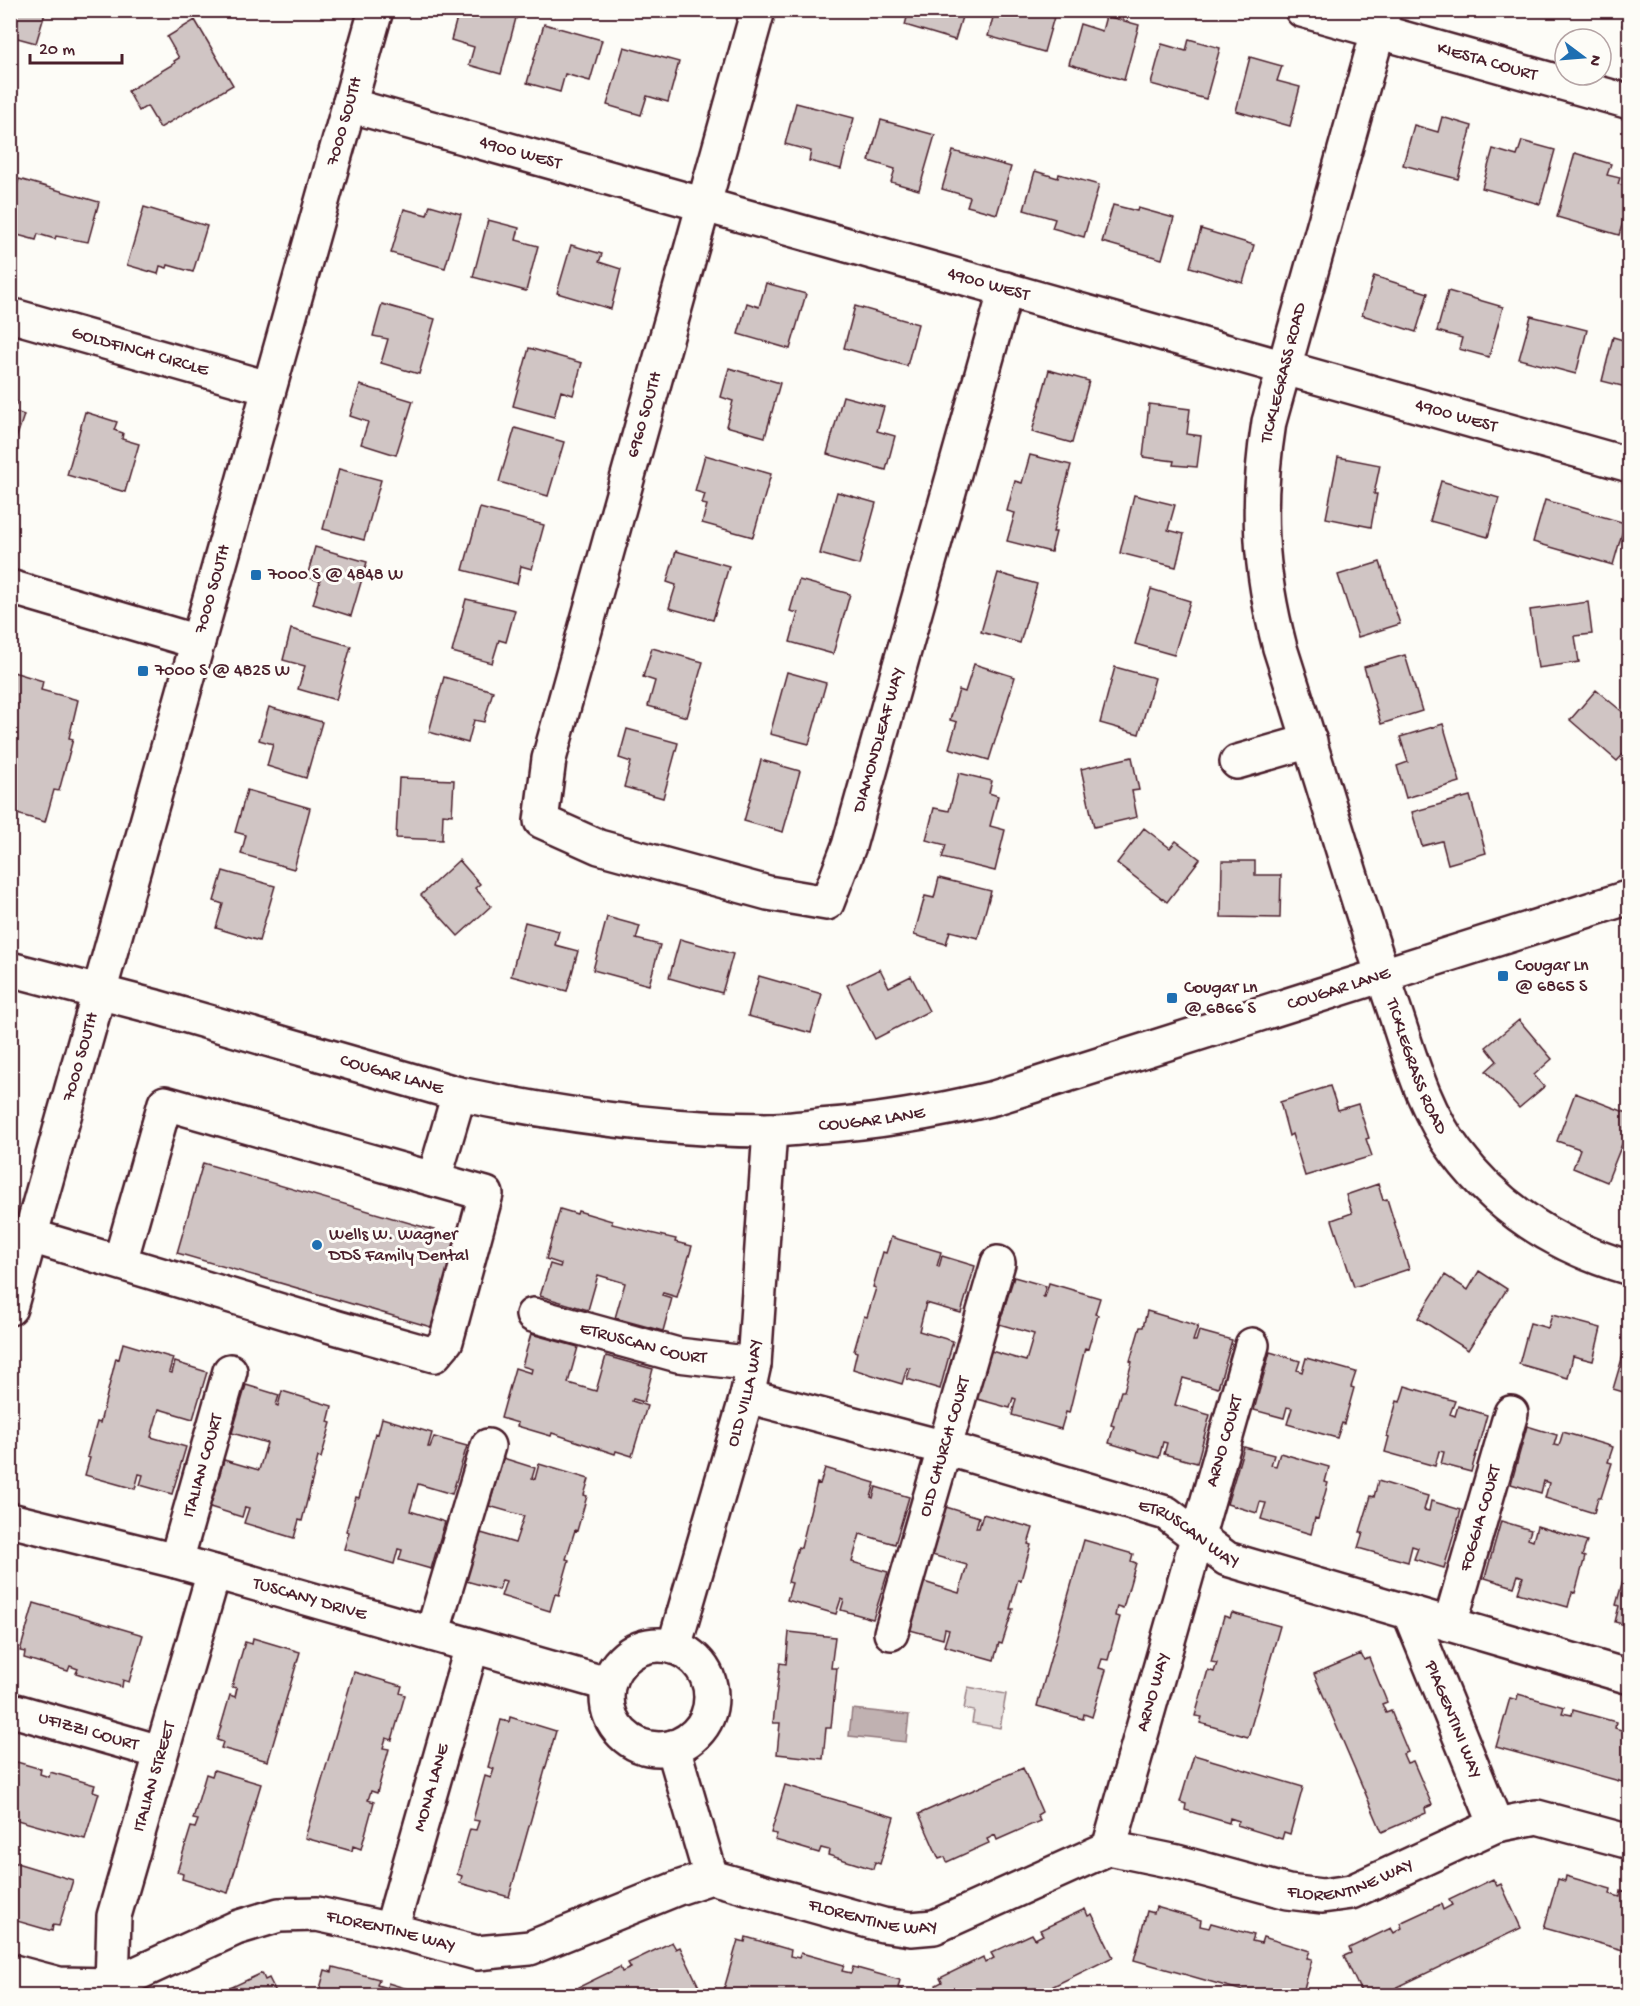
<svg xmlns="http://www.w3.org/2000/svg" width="1640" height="2006" viewBox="0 0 1640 2006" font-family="'Gochi Hand',sans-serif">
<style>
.green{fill:#e3dcda;stroke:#967e82;stroke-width:1.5}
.water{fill:#c0b1b1;stroke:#91777b;stroke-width:1.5}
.building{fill:#d0c5c4;stroke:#4a1f2b;stroke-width:1.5}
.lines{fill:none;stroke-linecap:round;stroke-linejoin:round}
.minor-casing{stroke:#4a1f2b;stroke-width:38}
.major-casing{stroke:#4a1f2b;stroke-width:38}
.minor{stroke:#fdfcf7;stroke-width:33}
.major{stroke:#fdfcf7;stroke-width:33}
.poi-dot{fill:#1f6fb2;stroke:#fdfcf7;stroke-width:2}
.labels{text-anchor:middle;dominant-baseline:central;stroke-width:6;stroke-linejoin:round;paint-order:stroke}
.street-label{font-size:18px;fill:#4a1f2b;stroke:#fdfcf7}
.poi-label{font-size:18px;fill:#4a1f2b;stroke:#fdfcf7;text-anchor:start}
</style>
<rect width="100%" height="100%" fill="#fdfcf7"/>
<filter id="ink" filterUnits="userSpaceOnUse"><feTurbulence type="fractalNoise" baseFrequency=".0167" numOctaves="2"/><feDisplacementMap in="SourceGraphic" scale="12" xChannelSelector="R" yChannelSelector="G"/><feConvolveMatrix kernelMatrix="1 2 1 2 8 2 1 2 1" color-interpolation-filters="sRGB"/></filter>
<g filter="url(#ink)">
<path class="green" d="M968 1687 1006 1694 1000 1728 972 1723 974 1711 964 1709Z"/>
<path class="water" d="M852 1709 909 1715 906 1742 849 1736Z"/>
<path class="building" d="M10 10H46L36 43 10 36Z
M459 10H491L516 18 501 74 469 65 474 47 451 40Z
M909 10H964L955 40 905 25Z
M995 10H1056L1044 52 988 36Z
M1577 10H1598L1597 16Z
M1626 10H1630V28L1622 26Z
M1106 16 1139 25 1124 80 1069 64 1080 24 1102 31Z
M195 20 233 85 160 128 147 106 139 111 128 91 175 63 174 61 179 58 167 37Z
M544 24 602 40 590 81 565 74 560 92 527 83Z
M1189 39 1220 48 1206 99 1151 84 1162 44 1186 51Z
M624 47 679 62 668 102 647 96 641 115 607 105Z
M1250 57 1282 66 1277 81 1300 87 1290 126 1236 111Z
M796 103 854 118 841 169 809 161 811 151 785 144Z
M1442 117 1472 126 1458 179 1403 165 1414 125 1438 132Z
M881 120 935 135 919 190 891 182 895 169 869 161Z
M1522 141 1555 150 1540 204 1482 188 1493 149 1517 156Z
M953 151 1011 167 997 214 967 206 970 197 942 189Z
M1575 153 1611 164 1607 175 1620 178 1618 184 1630 187V199L1619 235 1557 217Z
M1035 171 1058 178 1059 174 1099 185 1084 237 1052 228 1055 219 1024 210Z
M19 179 99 202 88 242 56 236 55 239 38 234 36 240 10 233V208Z
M430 205 461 214 445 268 391 253 404 209 427 215Z
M1113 205 1137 211 1138 208 1174 218 1162 259 1102 242Z
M144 207 207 226 193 272 168 265 167 268 160 266 158 274 127 265Z
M488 220 519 228 516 240 538 246 526 291 473 277Z
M1201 229 1254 245 1243 283 1190 267Z
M571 245 602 254 599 262 621 269 611 309 557 293Z
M1374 276 1428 293 1416 332 1362 315Z
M766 283 806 294 790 349 738 334 747 303 759 307Z
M1448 291 1503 307 1489 357 1459 349 1462 338 1437 331Z
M382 304 435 319 419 374 381 363 388 339 373 336Z
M855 306 918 324 907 366 844 348Z
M1531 316 1587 330 1576 374 1519 359Z
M1613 337 1630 342V388L1602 381Z
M529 348 582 363 573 395 561 391 554 417 513 406Z
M729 368 780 383 765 437 726 426 733 401 721 397Z
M1049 370 1089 381 1072 443 1032 432Z
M360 385 413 401 396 455 361 444 368 422 350 416Z
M843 396 884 407 877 431 895 436 886 470 827 454Z
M10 400 17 402 13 411 24 415 10 457Z
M1149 404 1190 409 1187 434 1201 436 1197 467 1173 465 1174 461 1143 457Z
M85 412 117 422 114 430 123 433 122 439 139 444 125 492 67 475Z
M515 428 564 442 548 496 499 482Z
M705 455 771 474 753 537 702 523 707 505 702 504 705 494 695 491Z
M1030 455 1071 465 1053 532H1056L1051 552 1007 541 1015 513 1007 511 1015 481 1022 483Z
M1338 457 1380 465 1374 494H1377L1371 527 1326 518Z
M339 469 381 480 364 540 323 529Z
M1441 481 1499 498 1488 537 1430 521Z
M837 492 876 503 859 565 820 554Z
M1134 495 1175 505 1168 530 1184 534 1176 567 1120 553Z
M1545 500 1625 523 1613 565 1533 542Z
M480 508 544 525 532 569 521 566 517 584 463 570Z
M315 547 367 562 351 616 313 604 320 581 307 577Z
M676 551 729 566 713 620 669 608 676 585 667 582Z
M1380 562 1400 624 1358 637 1338 575Z
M998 573 1037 584 1020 643 981 632Z
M799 580 850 594 833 654 790 642 798 613 790 611Z
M1151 589 1190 601 1174 655 1135 644Z
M466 599 515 610 506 642 499 640 492 663 452 652Z
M1588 602 1592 634 1575 636 1579 662 1538 668 1530 610Z
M291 629 351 646 336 700 298 689 305 666 283 660Z
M652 648 703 662 687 717 648 706 655 681 643 677Z
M1405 655 1422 711 1381 724 1364 667Z
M974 664 1015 677 989 760 949 748 957 722 950 720 959 690 965 692Z
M1115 667 1155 678 1139 734 1100 723Z
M10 671 43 681 41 690 78 700 69 738 73 739 59 791 54 790 45 822 10 812Z
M787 672 826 683 809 744 770 734Z
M444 677 493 691 484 722 474 720 468 743 429 732Z
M1596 690 1630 718V747L1617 761 1570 720Z
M269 707 322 722 306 778 267 766 273 744 259 740Z
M1443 724 1460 782 1406 798 1397 766 1408 762 1400 737Z
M627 729 678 743 663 798 624 787 631 762 619 758Z
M1132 757 1139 790 1132 791 1137 817 1094 827 1081 769Z
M761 760 800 771 783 832 744 821Z
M959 773 992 781 989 793 998 796 990 826 1005 830 995 871 942 858 946 845 926 840 934 808 949 811Z
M399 778 454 780 452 815 443 814 442 840 396 838Z
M247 790 310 808 294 869 241 854 246 835 235 832Z
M1470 796 1486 853 1448 864 1442 841 1422 846 1412 812Z
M1144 828 1170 848 1176 841 1200 859 1167 902 1117 863Z
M459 860 480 884 475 888 491 906 458 936 421 895Z
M1222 861H1255V875H1281L1280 918 1221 917Z
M223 871 275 886 259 941 216 928 223 904 214 901Z
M939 878 991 891 978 938 950 931 946 944 914 935 925 896 934 898Z
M607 917 640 926 636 939 660 945 649 985 593 970Z
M525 922 559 931 555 945 578 951 567 991 511 976Z
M680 939 733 954 722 993 669 978Z
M880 969 889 987 911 976 929 1011 875 1039 847 985Z
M759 976 822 994 811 1033 748 1016Z
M1519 1020 1552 1059 1534 1075 1544 1087 1519 1108 1486 1071 1497 1061 1486 1047Z
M1330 1086 1338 1110 1358 1104 1369 1138 1366 1139 1372 1156 1305 1176 1292 1134 1289 1136 1280 1102Z
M1575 1093 1630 1114V1124L1607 1182 1573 1168 1580 1149 1557 1141Z
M203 1163 458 1237 431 1327 177 1253Z
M1378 1184 1383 1200 1387 1199 1409 1269 1354 1287 1332 1220 1352 1213 1346 1195Z
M560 1209 577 1214 578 1211 612 1221V1224L676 1239 675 1242 692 1246 677 1297 663 1293 662 1295 672 1298 663 1331 615 1318 625 1283 598 1275 588 1310 540 1296 550 1264 560 1267 561 1264 546 1259Z
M891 1237 941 1252 937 1266 939 1267 942 1256 975 1266 961 1313 926 1303 919 1331 953 1341 940 1389 907 1379 910 1369 907 1368 902 1384 853 1369 857 1352 854 1351 864 1316 867 1317 876 1288 873 1287 883 1252 886 1253Z
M1479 1271 1507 1289 1468 1350 1418 1318 1445 1275 1468 1290Z
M1014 1277 1046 1286 1043 1297H1045L1049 1283 1100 1298 1095 1314 1098 1315 1088 1349 1085 1348 1069 1413 1066 1412 1061 1429 1012 1415 1016 1399 1013 1398 1010 1408 977 1399 991 1351 1026 1361 1034 1334 999 1324Z
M1147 1311 1198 1326 1193 1341H1196L1199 1331 1232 1340 1218 1388 1183 1378 1175 1405 1210 1415 1197 1463 1164 1454 1167 1443 1163 1442 1159 1458 1109 1443 1114 1426 1111 1425 1121 1391H1124L1132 1362 1130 1361 1140 1327H1143Z
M1552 1315 1601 1328 1593 1361 1573 1356 1568 1378 1519 1364 1530 1323 1548 1328Z
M531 1334 578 1347 568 1383 596 1391 606 1356 653 1369 644 1402 633 1399 632 1401 647 1406 632 1456 616 1451 615 1454 552 1433 551 1436 517 1426 518 1423 501 1418 515 1368 531 1373 532 1369 522 1366Z
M1629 1335 1630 1336V1394L1613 1389Z
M123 1343 173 1358 169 1372 172 1373 175 1362 207 1372 193 1419 159 1409 151 1437 186 1447 172 1494 140 1485 143 1475 139 1474 135 1489 85 1475 90 1458 87 1457 97 1422 100 1423 116 1358 119 1359Z
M1270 1352 1300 1361 1297 1370 1302 1372 1306 1358 1356 1372 1351 1387 1354 1388 1344 1424 1342 1423 1337 1438 1287 1424 1292 1408 1287 1407 1284 1418 1254 1410Z
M246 1385 279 1395 276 1405 278 1406 282 1391 332 1406 328 1422 331 1423 321 1458 318 1457 302 1521 299 1520 294 1538 244 1523 249 1508 245 1507 242 1517 210 1507 224 1460 259 1470 267 1443 232 1433Z
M1405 1386 1455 1401 1450 1414 1455 1416 1458 1406 1487 1415 1471 1472 1441 1464 1444 1452 1439 1451 1435 1466 1385 1452 1389 1437 1387 1436 1397 1401 1400 1402Z
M382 1418 432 1433 428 1447H430L434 1437 467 1446 452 1494 418 1484 410 1511 445 1522 431 1569 399 1560 402 1550 398 1549 394 1564 344 1549 349 1532 346 1531 356 1497 359 1498 375 1433 378 1434Z
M1527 1426 1557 1435 1554 1445 1559 1446 1563 1432 1613 1447 1608 1462 1612 1463 1601 1498H1598L1594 1513 1545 1498 1549 1483 1544 1481 1541 1493 1511 1484Z
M1244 1447 1274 1455 1271 1465 1276 1466 1280 1453 1329 1467 1325 1482 1328 1483 1318 1519 1315 1518 1311 1534 1261 1519 1266 1503 1260 1502 1257 1513 1227 1504Z
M503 1458 535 1468 532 1478 535 1479 539 1464 589 1479 584 1495 587 1496 577 1531 575 1530 566 1559 569 1560 559 1595 555 1594 550 1611 501 1596 506 1581 502 1580 499 1590 466 1581 481 1533 515 1543 524 1516 489 1506Z
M825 1468 875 1483 871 1497 873 1498 876 1487 909 1497 895 1544 860 1534 852 1562 888 1572 873 1619 841 1610 844 1600 841 1599 836 1614 787 1600 792 1583 788 1582 798 1547 801 1548 817 1483 820 1484Z
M1378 1481 1428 1496 1424 1510 1429 1511 1431 1501 1461 1510 1444 1568 1414 1559 1418 1548 1412 1546 1408 1562 1358 1548 1363 1532H1360L1371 1496 1374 1497Z
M946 1507 979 1517 976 1528H979L983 1514 1033 1528 1028 1544 1031 1545 1021 1580 1018 1579 1010 1609H1013L1002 1644 999 1643 994 1660 944 1646 949 1630 945 1629 943 1639 910 1630 924 1582 959 1593 967 1565 932 1555Z
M1501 1521 1531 1530 1528 1539 1533 1541 1537 1526 1587 1541 1582 1556 1585 1557 1575 1593 1572 1592 1568 1607 1518 1593 1523 1577 1518 1575 1514 1587 1485 1578Z
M1084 1540 1133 1554 1131 1561 1136 1563 1123 1608 1117 1606 1115 1616 1120 1617 1108 1660 1102 1659 1099 1668 1106 1670 1092 1717 1084 1714 1083 1719 1037 1706Z
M1626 1569 1630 1570V1626L1615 1622 1619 1606 1616 1605Z
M34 1603 143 1635 129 1682 123 1680 122 1687 76 1673 78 1669 70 1666 68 1671 24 1658 25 1652 20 1651Z
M1232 1613 1280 1626 1248 1737 1200 1723 1202 1717 1195 1716 1208 1670 1214 1672 1217 1663 1211 1662 1224 1616 1230 1618Z
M789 1632 835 1637 831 1668H837L831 1728H826L823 1759 777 1754 780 1723H773L780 1663 786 1664Z
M253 1638 300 1652 268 1761 221 1748 223 1742 217 1740 230 1695 235 1697 237 1688 232 1687 245 1642 252 1644Z
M1361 1654 1364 1660 1369 1658 1387 1702 1382 1704 1386 1713 1391 1711 1408 1752 1403 1754 1407 1763 1413 1761 1432 1805 1425 1808 1426 1813 1382 1832 1314 1674Z
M354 1672 402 1686 400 1693 405 1695 392 1740 386 1738 383 1748 389 1749 377 1793 371 1791 368 1800 374 1802 361 1849 353 1846 352 1851 305 1838Z
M1518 1694 1564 1707 1562 1713 1572 1715 1573 1710 1616 1722 1615 1728 1624 1731 1626 1725 1630 1726V1784L1496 1747 1510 1698 1517 1700Z
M510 1717 556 1731 509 1897 460 1883 462 1876 457 1874 470 1829 476 1830 479 1821 473 1820 485 1776 491 1778 494 1769 488 1767 501 1720 509 1722Z
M1194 1755 1303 1787 1290 1834 1284 1832 1282 1839 1237 1825 1239 1821 1230 1818 1229 1823 1185 1810 1186 1804 1180 1802Z
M10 1760 41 1769 40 1774 49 1777 50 1772 95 1785 93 1791 99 1793 85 1839 10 1818Z
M1023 1768 1042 1812 1037 1815 1040 1821 997 1840 995 1835 987 1839 989 1843 947 1862 945 1857 939 1859 919 1814Z
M214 1770 261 1784 228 1893 182 1879 183 1874 177 1872 191 1827 195 1828 198 1820 193 1819 206 1774 212 1776Z
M785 1785 894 1817 880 1864 875 1862 873 1869 828 1855 829 1850 821 1848 819 1853 775 1840 777 1834 771 1833Z
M10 1861 73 1880 59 1926 53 1925 52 1931 10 1919Z
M1566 1876 1611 1889 1610 1894 1620 1897 1621 1891 1630 1894V1952L1544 1928 1558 1879 1565 1881Z
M1493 1879 1497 1886 1501 1884 1521 1928 1379 1996H1363L1344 1956 1351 1953 1349 1948 1391 1928 1394 1933 1402 1928 1400 1923 1441 1904 1443 1910 1452 1905 1449 1900Z
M1156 1907 1201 1920 1200 1926 1209 1928 1211 1923 1254 1935 1252 1941 1261 1943 1263 1937 1310 1951 1307 1958 1312 1959 1302 1996H1261L1134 1960 1147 1911 1154 1913Z
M1085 1909 1088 1916 1092 1914 1113 1957 1033 1996H941L936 1985 942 1982 940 1978 983 1957 985 1963 994 1958 991 1953 1032 1934 1035 1939 1043 1935 1040 1930Z
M746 1937 791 1950 790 1956 799 1958 801 1953 844 1965 842 1971 851 1973 853 1967 900 1980 898 1988 902 1989 901 1996H746L724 1989 738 1940 745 1942Z
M672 1942 676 1949 680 1947 701 1991 691 1996H574L582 1992 579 1987 620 1967 622 1972 631 1968 628 1963Z
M333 1967 379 1979 377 1985 387 1988 388 1983 431 1996H318L325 1970 332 1972Z
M262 1973 265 1980 269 1978 278 1996H218L217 1994Z"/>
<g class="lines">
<g class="minor-casing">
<g id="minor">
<path id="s1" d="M758 10 549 759 541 821 599 847 768 893 827 903 849 846 1006 289"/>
<path id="s2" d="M1302 10 1630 102"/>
<path id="s3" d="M1384 10 1269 422C1256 504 1259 568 1280 648 1318 766 1352 885 1392 1003 1409 1053 1423 1109 1456 1152 1500 1211 1559 1248 1630 1268"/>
<path id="s4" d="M349 105 1630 465"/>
<path id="s5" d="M10 315 268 388"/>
<path d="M10 587 198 642"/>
<path d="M1237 762 1310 741"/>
<path d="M434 1179 459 1094"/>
<path d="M31 1236 338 1328 434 1355 446 1341 486 1194 165 1103 120 1262"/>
<path id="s6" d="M10 1308 376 10"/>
<path id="s7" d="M533 1315 678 1355 754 1364"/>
<path id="s8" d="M747 1396 945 1448 1166 1513 1227 1559 1630 1677"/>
<path id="s9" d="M10 1520 176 1561 607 1684"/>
<path id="s10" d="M176 1561 230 1371"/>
<path id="s11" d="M1410 1614 1496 1825"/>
<path id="s12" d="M1450 1624 1511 1413"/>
<path id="s13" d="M891 1633 998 1263"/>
<path d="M432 1634 488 1446"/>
<circle cx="659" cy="1697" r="52"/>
<path id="s14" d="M674 1647 747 1396 754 1364 770 1130"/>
<path id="s15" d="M16 1711 160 1752"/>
<path d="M673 1747 711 1877"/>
<path id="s16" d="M1109 1848 1252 1345"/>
<path id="s17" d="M391 1930 472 1646"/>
<path id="s18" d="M10 1971 59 1984 112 1985 236 1928 279 1915 317 1914 391 1930 477 1953 530 1948 678 1888 711 1877 883 1925 911 1929 934 1927 1109 1848 1177 1862 1288 1892 1322 1896 1351 1892 1496 1825 1537 1817 1630 1842"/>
<path id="s19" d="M112 1985 114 1916 214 1572"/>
</g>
</g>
<g class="major-casing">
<g id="major">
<path id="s20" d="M10 969 156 1007 459 1094C560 1115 665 1130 769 1130 786 1130 803 1128 819 1126 878 1122 936 1112 994 1098L1630 897"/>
</g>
</g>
<use href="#minor" class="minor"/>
<use href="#major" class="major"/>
</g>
</g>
<g class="poi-dot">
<rect x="250" y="569" width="12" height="12" rx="3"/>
<rect x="137" y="665" width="12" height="12" rx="3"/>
<rect x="1497" y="970" width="12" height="12" rx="3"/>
<rect x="1166" y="992" width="12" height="12" rx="3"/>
<circle cx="317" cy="1245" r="6"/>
</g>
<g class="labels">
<g class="street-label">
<text stroke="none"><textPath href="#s2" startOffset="192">KIESTA COURT</textPath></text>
<text stroke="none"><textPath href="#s6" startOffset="1233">7000 SOUTH</textPath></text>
<text stroke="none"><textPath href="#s4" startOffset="178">4900 WEST</textPath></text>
<text stroke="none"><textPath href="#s4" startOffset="664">4900 WEST</textPath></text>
<text stroke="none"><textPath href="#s5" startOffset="135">GOLDFINCH CIRCLE</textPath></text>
<text transform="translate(1284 373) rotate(-76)">TICKLEGRASS ROAD</text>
<text transform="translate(645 415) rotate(-74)">6960 SOUTH</text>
<text stroke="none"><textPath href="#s4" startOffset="1150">4900 WEST</textPath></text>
<text stroke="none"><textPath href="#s6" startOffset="747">7000 SOUTH</textPath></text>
<text stroke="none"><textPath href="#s1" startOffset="1310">DIAMONDLEAF WAY</textPath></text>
<text stroke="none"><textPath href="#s20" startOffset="1368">COUGAR LANE</textPath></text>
<text stroke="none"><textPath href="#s6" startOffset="261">7000 SOUTH</textPath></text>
<text stroke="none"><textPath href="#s3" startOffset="1096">TICKLEGRASS ROAD</textPath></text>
<text stroke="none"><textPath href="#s20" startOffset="396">COUGAR LANE</textPath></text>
<text stroke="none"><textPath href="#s20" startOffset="882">COUGAR LANE</textPath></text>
<text stroke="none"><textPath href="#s7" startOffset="114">ETRUSCAN COURT</textPath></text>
<text stroke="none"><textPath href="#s14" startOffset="264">OLD VILLA WAY</textPath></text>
<text stroke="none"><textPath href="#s16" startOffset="423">ARNO COURT</textPath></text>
<text stroke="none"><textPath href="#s13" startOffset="194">OLD CHURCH COURT</textPath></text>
<text stroke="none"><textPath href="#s10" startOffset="99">ITALIAN COURT</textPath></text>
<text stroke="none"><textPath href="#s12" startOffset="110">FOGGIA COURT</textPath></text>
<text stroke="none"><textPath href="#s8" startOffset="465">ETRUSCAN WAY</textPath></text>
<text stroke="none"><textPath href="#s9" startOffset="310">TUSCANY DRIVE</textPath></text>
<text stroke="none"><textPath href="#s16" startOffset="162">ARNO WAY</textPath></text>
<text stroke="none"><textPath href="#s11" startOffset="114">PIAGENTINI WAY</textPath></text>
<text stroke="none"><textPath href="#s15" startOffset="75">UFIZZI COURT</textPath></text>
<text stroke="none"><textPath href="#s19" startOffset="214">ITALIAN STREET</textPath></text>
<text stroke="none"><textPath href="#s17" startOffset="148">MONA LANE</textPath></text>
<text stroke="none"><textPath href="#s18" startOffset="1407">FLORENTINE WAY</textPath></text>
<text stroke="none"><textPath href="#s18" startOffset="903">FLORENTINE WAY</textPath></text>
<text stroke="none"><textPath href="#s18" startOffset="399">FLORENTINE WAY</textPath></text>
</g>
<g class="poi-label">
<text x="268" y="575">7000 S @ 4848 W</text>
<text x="155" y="671">7000 S @ 4825 W</text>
<text x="1515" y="966">Cougar Ln<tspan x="1515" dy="21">@ 6865 S</tspan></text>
<text x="1184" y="988">Cougar Ln<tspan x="1184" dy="21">@ 6866 S</tspan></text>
<text x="329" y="1235">Wells W. Wagner<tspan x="329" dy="21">DDS Family Dental</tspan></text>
</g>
</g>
<rect width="1640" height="2006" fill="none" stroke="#fdfcf7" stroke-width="36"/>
<rect x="18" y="18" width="1604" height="1970" fill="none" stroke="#4a1f2b" stroke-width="2" filter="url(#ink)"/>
<g transform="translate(1583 57) rotate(106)"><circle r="28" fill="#fdfcf7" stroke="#b5a4a5" stroke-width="1.5"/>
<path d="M0-4.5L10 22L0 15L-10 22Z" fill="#1f6fb2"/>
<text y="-9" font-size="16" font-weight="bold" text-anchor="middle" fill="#4a1f2b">N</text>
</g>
<path d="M30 54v9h92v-9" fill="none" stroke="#4a1f2b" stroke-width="3"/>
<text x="39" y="54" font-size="18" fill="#4a1f2b" stroke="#fdfcf7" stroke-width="4.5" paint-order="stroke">20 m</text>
</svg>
